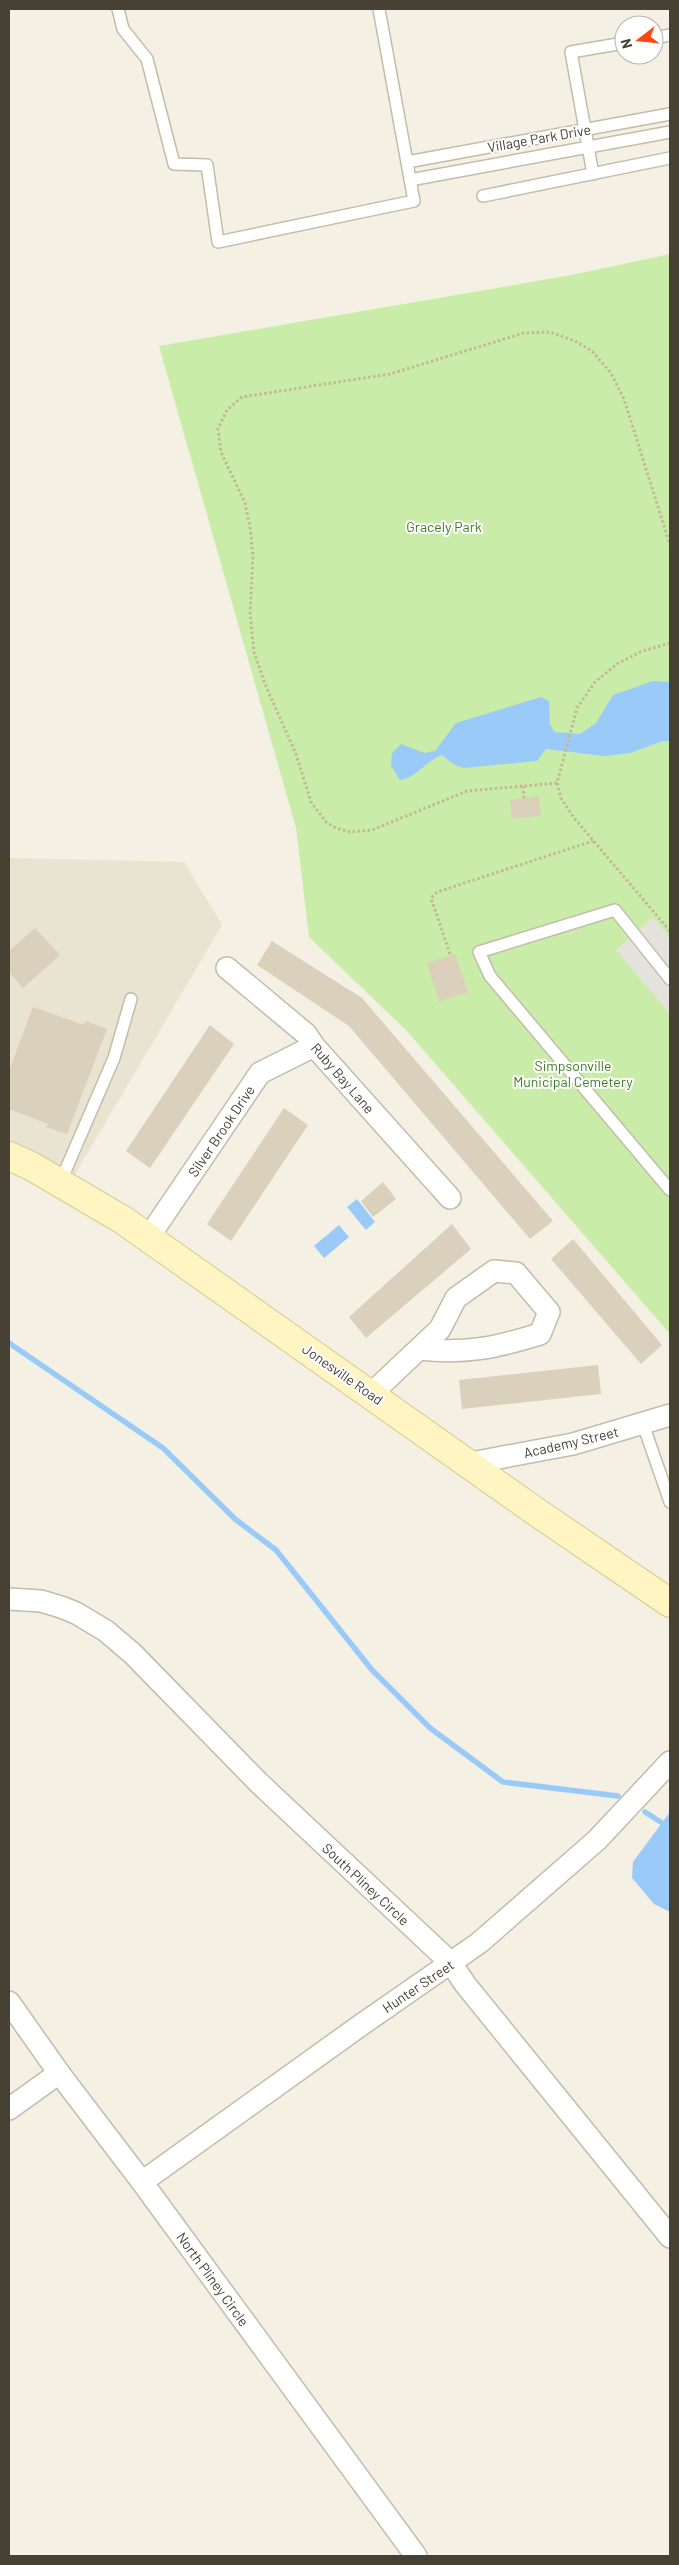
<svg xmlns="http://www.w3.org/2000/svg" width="679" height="2565" viewBox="0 0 679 2565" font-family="Barlow,sans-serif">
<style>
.residential{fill:#e9e3d2}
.green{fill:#c9eda8}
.parking{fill:#e4e2dd}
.water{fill:#9acaf8}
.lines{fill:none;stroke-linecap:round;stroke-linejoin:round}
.stream{stroke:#9acaf8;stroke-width:5.5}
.building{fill:#dad0bb}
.lane-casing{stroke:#c3bca9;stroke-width:14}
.street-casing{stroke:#c3bca9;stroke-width:24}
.secondary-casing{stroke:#d8cb8f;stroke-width:30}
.path{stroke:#c4b796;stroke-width:3;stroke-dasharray:2.5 2.5;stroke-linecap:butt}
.lane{stroke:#fff;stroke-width:11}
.street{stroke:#fff;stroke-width:21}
.secondary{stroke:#fff5c3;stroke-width:28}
.labels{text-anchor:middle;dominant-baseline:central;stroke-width:4;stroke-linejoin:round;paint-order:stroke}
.street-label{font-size:14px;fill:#474133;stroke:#fff}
.park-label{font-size:14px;fill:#3d7e21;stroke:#fff}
</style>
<rect width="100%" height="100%" fill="#f4f0e4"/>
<path class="residential" d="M9 858 184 862 222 925 74 1176 9 1140Z"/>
<path class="green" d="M670 254V1334L406 1030 309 937 296 828 159 346 572 275Z"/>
<path class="parking" d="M653 917 670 937V1014L616 950Z"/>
<path class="water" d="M653 681 670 682V741H663L630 753 604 756 546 749 537 761 463 768 453 764 442 755C425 761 417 778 400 780L391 766 392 753 401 744 424 753 435 751 456 723 541 697 549 701 550 725 555 732 580 734 596 723 613 695Z
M357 1199 375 1222 366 1230 347 1207Z
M339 1225 349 1237 324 1258 314 1246Z
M670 1812V1912L654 1904 632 1878 633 1862Z"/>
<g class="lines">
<path class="stream" d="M9 1343 163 1448 235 1519 276 1550 372 1670 430 1728 503 1782 618 1796
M645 1812 670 1828"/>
</g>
<path class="building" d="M539 796 541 816 512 819 510 800Z
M35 928 60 955 23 988 9 972V951Z
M272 941 362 998 553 1221 530 1239 349 1026 257 965Z
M455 954 468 992 439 1002 427 963Z
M33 1007 84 1025 85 1021 107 1029 67 1134 46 1127 48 1124 9 1109V1071Z
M210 1025 234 1044 150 1168 126 1151Z
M284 1108 308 1125 231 1241 207 1224Z
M383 1182 396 1199 373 1217 361 1201Z
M452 1224 471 1249 366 1338 349 1317Z
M573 1239 662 1345 641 1364 551 1259Z
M598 1365 601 1394 462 1409 459 1380Z"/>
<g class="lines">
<g class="lane-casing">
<path id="lane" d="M118 9 123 29 147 59 174 164 207 165 218 242 414 201 379 9
M654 38 670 35
M407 162 670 114
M593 174 571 52 624 43
M410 180 670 132
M483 196 670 158
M670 979 615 910 479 952 490 976 670 1190
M60 1183 114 1058 131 999
M643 1424 670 1502"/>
</g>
<g class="street-casing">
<path id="street" d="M227 968 306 1034 314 1046 450 1198
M148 1238 260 1073 314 1046
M371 1394 440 1329 456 1298 494 1271 516 1273 549 1312 540 1334C495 1348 465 1354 419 1349
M471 1463 573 1444 670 1415
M9 1599 41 1601 61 1607 76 1613 106 1631 133 1654 259 1783 451 1963 465 1984 670 2237
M9 2002 59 2073 142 2182 416 2556
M9 2109 59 2073
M142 2182 361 2025 479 1943 597 1840 670 1762"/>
</g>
<g class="secondary-casing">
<path id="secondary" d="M9 1156 31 1166 123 1220 535 1511 670 1603"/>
</g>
<path class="path" d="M670 643 640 652 617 664 595 682 577 708 557 783 561 798 574 818 670 931
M557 783 467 791 372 830 350 832 336 828 326 822 311 802 296 754 265 684 254 652 250 613 253 556 250 527 245 503 221 452 218 429 227 410 242 397 390 374 524 333 550 332 575 341 592 351 611 373 624 399 670 545
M523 786 524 798
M450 954 431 898 437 892 593 841"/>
<use href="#lane" class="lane"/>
<use href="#street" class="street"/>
<use href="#secondary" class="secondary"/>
</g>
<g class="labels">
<g class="street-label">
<text transform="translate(539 138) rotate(-10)">Village Park Drive</text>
<text transform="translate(343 1078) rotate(49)">Ruby Bay Lane</text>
<text transform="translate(221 1131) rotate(-56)">Silver Brook Drive</text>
<text transform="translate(343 1374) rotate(35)">Jonesville Road</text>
<text transform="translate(571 1442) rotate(-13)">Academy Street</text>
<text transform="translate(366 1884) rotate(43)">South Pliney Circle</text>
<text transform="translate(418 1986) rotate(-34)">Hunter Street</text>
<text transform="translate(213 2279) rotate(54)">North Pliney Circle</text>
</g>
<g class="park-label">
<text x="444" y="526">Gracely Park</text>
<text x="573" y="1065">Simpsonville<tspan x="573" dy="16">Municipal Cemetery</tspan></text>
</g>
</g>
<rect width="679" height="2565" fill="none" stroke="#474133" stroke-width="20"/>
<g transform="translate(639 40) rotate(254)"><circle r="24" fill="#ffffff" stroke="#b5b3ad"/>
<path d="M0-4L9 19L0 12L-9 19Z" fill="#ff4710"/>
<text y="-8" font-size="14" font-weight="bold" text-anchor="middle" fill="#474133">N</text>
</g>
</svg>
